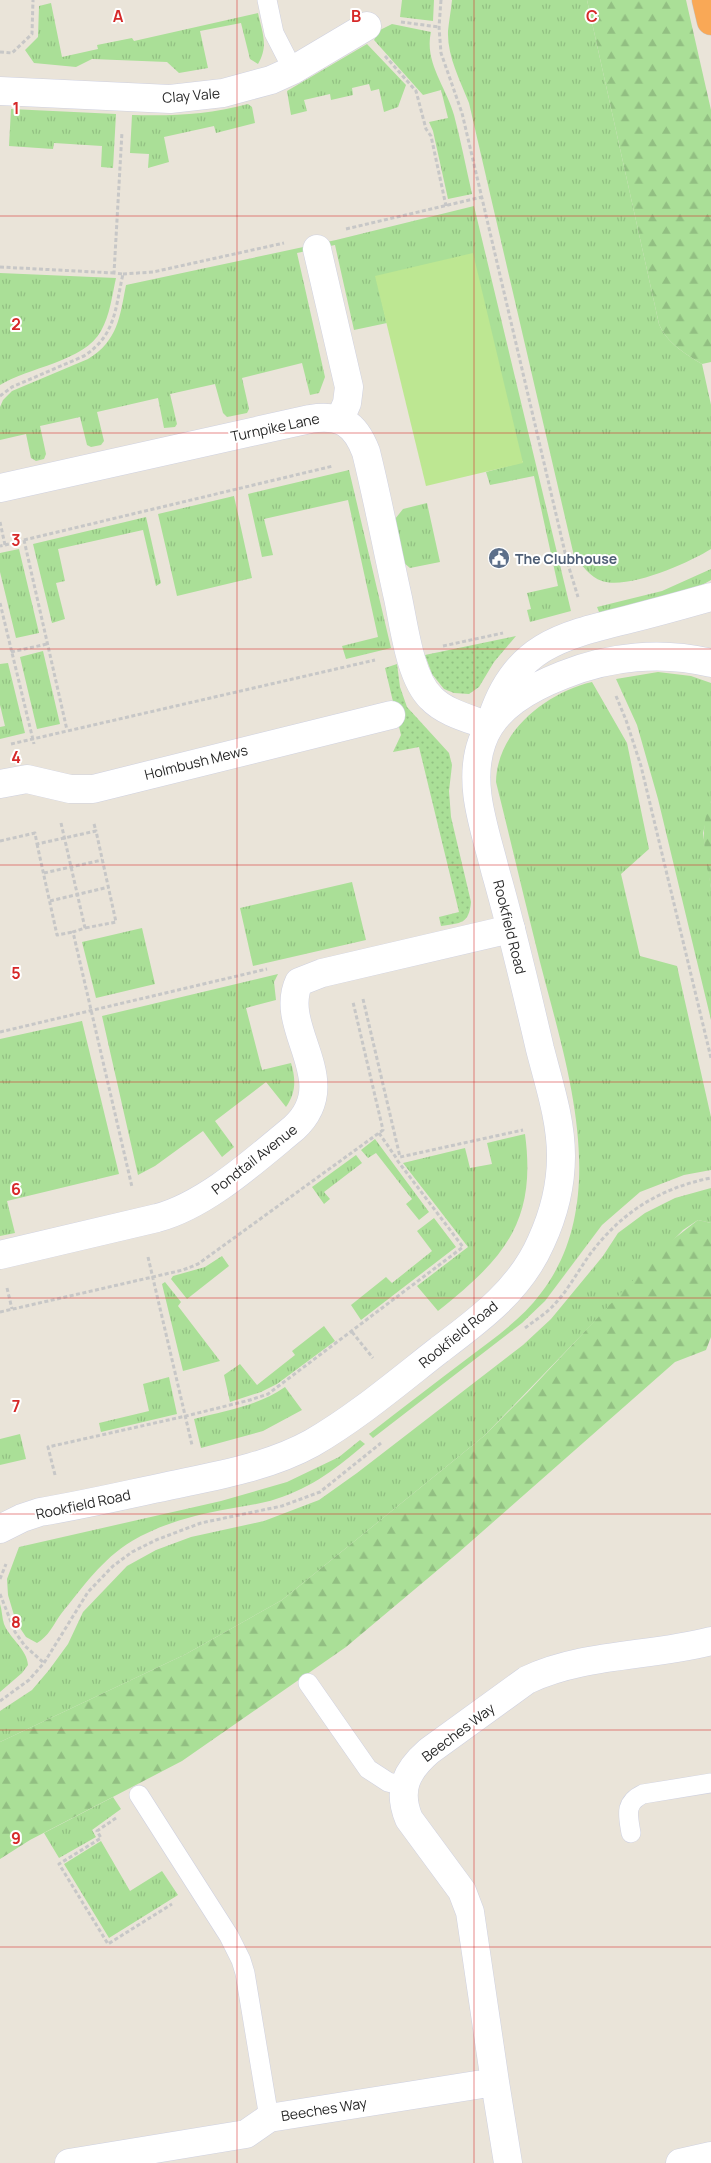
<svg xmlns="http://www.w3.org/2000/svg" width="711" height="2163" viewBox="0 0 711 2163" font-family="Manrope,sans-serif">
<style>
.grass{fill:url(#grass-tufts)}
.forest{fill:url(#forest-firs)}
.garden{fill:url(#garden-dots)}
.pitch{fill:#bde792}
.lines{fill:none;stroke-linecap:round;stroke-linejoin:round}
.lane-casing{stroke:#cfd1e0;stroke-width:20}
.street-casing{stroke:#cfd1e0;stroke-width:29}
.secondary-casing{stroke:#cfd1e0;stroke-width:29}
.highway-casing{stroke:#c7c7c7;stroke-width:29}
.path{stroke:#c7c7c7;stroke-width:3;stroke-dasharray:4 2.5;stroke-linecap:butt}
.lane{stroke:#fff;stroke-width:19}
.street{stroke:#fff;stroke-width:28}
.secondary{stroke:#fff;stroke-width:28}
.highway{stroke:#f9a856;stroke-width:28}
.grid{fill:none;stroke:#d62828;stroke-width:1;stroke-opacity:0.55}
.labels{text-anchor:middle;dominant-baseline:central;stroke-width:4;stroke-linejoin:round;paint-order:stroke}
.street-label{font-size:14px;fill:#282828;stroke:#fff}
.service-label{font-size:14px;font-weight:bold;fill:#4e5e75;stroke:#fff;text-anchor:start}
.grid-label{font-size:16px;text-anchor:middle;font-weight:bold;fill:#d62828;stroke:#fff;stroke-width:4;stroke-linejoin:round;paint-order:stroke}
</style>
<defs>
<pattern id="grass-tufts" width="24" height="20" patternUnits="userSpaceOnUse" patternTransform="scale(1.25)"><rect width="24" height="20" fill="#aadf97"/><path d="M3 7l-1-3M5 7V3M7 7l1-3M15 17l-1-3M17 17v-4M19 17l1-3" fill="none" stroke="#92bf82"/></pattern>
<pattern id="forest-firs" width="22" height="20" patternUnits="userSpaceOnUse" patternTransform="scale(1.25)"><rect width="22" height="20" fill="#aadf97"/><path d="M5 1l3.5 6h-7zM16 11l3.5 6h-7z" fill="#92bf82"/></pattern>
<pattern id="garden-dots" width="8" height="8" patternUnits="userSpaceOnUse" patternTransform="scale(1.25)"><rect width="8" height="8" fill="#aadf97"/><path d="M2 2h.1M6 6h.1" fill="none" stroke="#92bf82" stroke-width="1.8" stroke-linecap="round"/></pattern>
</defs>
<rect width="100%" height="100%" fill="#eae4d9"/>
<path class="grass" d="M402 0H434L433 21 400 17Z
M452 0H587L659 324C667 343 684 353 702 364L711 405V549C689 563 627 590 602 581 590 577 582 565 574 556L469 103C460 80 447 56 448 31 449 21 451 10 452 0Z
M51 3 62 57 98 49 97 45 132 38 134 41 258 13C262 32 269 46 258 64L250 59 241 23 200 31 208 68 179 73 167 62 92 59 76 67 34 63 25 50 38 37 39 6Z
M392 24 431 32C424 62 446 87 454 115 461 141 466 168 472 194L448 199 433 131 429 122 448 118 441 90 423 95 374 40 380 30Z
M367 44 406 85 398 107 384 112 379 89 371 91 369 84 352 88 353 95 331 100 330 94 304 100 307 111 291 115 287 91Z
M248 104 252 107 255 123 216 133 214 126 164 137 169 162 148 168 149 154 130 153 132 115C174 116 207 115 248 104Z
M11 109 116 114 113 168 101 167 102 146 54 143 53 149 9 146Z
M474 206 571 611 530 622 527 610 531 609 527 593 558 586 534 476 490 485 486 472 523 462 376 277 387 323 354 330 335 245 297 253 325 377 319 393 310 395 302 363 242 378 249 409 247 413 227 417 223 413 215 384 170 394 177 424 175 427 164 428 158 398 97 412 104 441 101 445 91 447 87 445 80 417 40 426 46 454 44 459 36 461 31 458 26 434 0 440V407L3 400 12 391 88 359C118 341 120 316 126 285L336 240Z
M0 273 116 278C112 296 110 315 101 331 85 361 27 368 0 385Z
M349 470 391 648 346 659 342 646 378 637 348 500 264 519 273 555 262 557 248 494Z
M234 496 252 578 177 596 158 514Z
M427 503 440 562 410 568 403 562 395 519 403 509Z
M146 517 161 583 156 586 143 530 58 549 65 581 56 583 65 619 52 623 33 544Z
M19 549 39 633 16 638 0 572V553Z
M711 569V580L686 594 601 617 597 607 662 591Z
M43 651 60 724 37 729 20 657Z
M8 663 25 733 0 739V727L5 726 0 705V664Z
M658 672 691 676 711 683V801L703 833 711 888V1020L658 799 637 725 616 679Z
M592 682 627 743 649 849 621 874 640 956 677 966 711 1117V1170L684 1175 640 1192 602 1225 545 1301 522 1323 373 1438 369 1434C402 1408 435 1383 468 1358 494 1338 521 1320 541 1293 613 1199 566 1064 540 962 525 902 511 842 496 782 497 731 546 693 592 682Z
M352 882 366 940 253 966 240 908Z
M142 928 155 984 96 998 82 942Z
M278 974 274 982 276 1000 246 1008 262 1070 291 1063C296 1079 296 1093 286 1107L266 1082 215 1121 234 1147 222 1157 203 1131 155 1166 138 1175 102 1016Z
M82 1021 119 1174 7 1201 15 1233 0 1236V1039Z
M525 1134C537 1223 503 1259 438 1311L417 1286 468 1247 403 1163 465 1148 470 1168 492 1164 487 1143Z
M375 1139 429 1212 419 1220 406 1204 412 1199 376 1153 368 1158 361 1150Z
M356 1155 362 1163 324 1192 330 1199 324 1204 312 1187Z
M711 1188V1223L698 1220 683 1230 484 1436 282 1600 186 1654 0 1742V1711L32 1690 49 1670 68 1644 83 1612 127 1566 156 1550 191 1537 264 1521 319 1500 357 1473 523 1345 551 1319 603 1256 618 1233 645 1213 675 1198Z
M434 1218 456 1247 361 1320 351 1305 386 1277 392 1283 432 1251 417 1231Z
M222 1256 229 1266 187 1299 171 1279 173 1276 205 1267Z
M165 1282 181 1302 178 1306 220 1361 183 1371 162 1284Z
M324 1326 335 1341 277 1384 261 1392 230 1402 224 1375 240 1364 257 1385 295 1355 292 1351Z
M169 1377 177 1414 101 1432 99 1423 149 1411 143 1384Z
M285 1387 302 1410 263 1431 201 1448 194 1419C225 1411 258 1406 285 1387Z
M20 1434 26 1459 0 1465V1439Z
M360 1440 365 1444C337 1468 313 1487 276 1499 261 1504 244 1506 228 1509 194 1515 161 1524 132 1541 102 1559 82 1588 61 1614 53 1625 49 1636 37 1643L26 1637 16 1622 8 1595 7 1579 19 1547 221 1501 287 1482 339 1457Z
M0 1604C2 1610 2 1618 4 1624 10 1639 27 1649 28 1665L22 1673 0 1692Z
M113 1797 121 1809 92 1830 96 1837 59 1858 44 1833Z
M101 1841 130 1891 162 1871 178 1895 109 1938 64 1864Z"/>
<path class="forest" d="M587 0H686L711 110V362L702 364C684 353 667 343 659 324Z
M711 801V888C706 859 698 829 711 801Z
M698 1220 711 1223V1337L706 1350 675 1362 458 1553 346 1647 182 1761 30 1840 0 1859V1742L186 1654 282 1600 484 1436 528 1392 666 1245Z"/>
<path class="garden" d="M516 636 494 662 479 687 469 694 454 693 444 689 432 674 425 655Z
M397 664 400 687 407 707 449 753 452 765 449 791 451 817 471 902C469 924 461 923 441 926L439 917 459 912 419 747 393 752 401 735 385 668Z"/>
<path class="pitch" d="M473 253 523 463 426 486 375 276Z"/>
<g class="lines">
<g class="lane-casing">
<path id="lane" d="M267 0 274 33 293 70
M308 1683 368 1769 388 1782 404 1786
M139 1795 229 1936 241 1960 245 1973 269 2118
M631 1833C628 1815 624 1803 643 1794L711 1783"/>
</g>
<g class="street-casing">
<path id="street" d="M0 91 170 99 223 93 271 80 293 70 367 26
M317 249 349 387 347 403 340 419
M0 488 310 419C340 414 355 423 366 452 378 500 387 549 398 598 404 626 410 678 431 698 445 713 471 719 489 726
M0 784 27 779 70 789H93L391 715
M0 1255 157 1218C206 1205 255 1160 294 1128 345 1081 277 1029 299 982L322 973 511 929
M495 2082 470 1912 462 1891 409 1819C397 1790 406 1771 429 1751L527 1680C584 1653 651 1657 711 1641
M69 2163 246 2134 269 2118 495 2082 508 2163
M680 2163 711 2156"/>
</g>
<g class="secondary-casing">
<path id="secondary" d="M492 718C515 647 560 636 626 620 654 613 683 605 711 597
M0 1529 22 1518 40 1512C83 1505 125 1495 168 1486 215 1476 269 1467 312 1443 357 1417 398 1382 439 1350 479 1320 520 1290 541 1242 553 1216 561 1186 561 1156 561 1120 549 1084 540 1049 526 989 512 929 495 870 485 829 467 784 482 742 494 707 530 688 563 675 610 656 662 651 711 663"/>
</g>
<g class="highway-casing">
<path id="highway" d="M706 0 711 21"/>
</g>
<path class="path" d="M441 0 439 27 441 53 462 113 567 561 578 597
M401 22 439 27
M0 52 12 53 32 34 33 0
M385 56 416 91 426 129 431 136 446 206
M346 229 482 197
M0 267 114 273
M123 274 153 272 284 243
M0 396 12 387 84 356C116 335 115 309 123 274L114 273 122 132
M0 522 5 545 0 546
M24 540 333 466
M5 545 24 540 67 730
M0 603 34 744
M443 646 503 633
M11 652 47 644
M616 696 626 720 641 766 711 1058
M11 744 375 660
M61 823 85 928 73 932 132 1187
M94 824 96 831
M0 841 35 833 37 844 96 831 116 922 85 928
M37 844 57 935 73 932
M44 873 102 860
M50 901 109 887
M363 999 400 1157 523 1130
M0 1032 267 969
M379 1133 397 1159
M148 1257 192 1445
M7 1288 12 1309
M0 1312 183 1270 198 1264 383 1130 353 1002
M525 1328C534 1321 544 1315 552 1307 566 1293 577 1273 588 1257 619 1214 659 1188 711 1178
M352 1332 373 1358
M55 1475 48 1447 186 1416 250 1400 268 1394 463 1247 397 1160
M0 1579 6 1564
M0 1594 15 1632 25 1646 44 1663
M0 1701 29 1680 44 1663 88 1592 113 1566 132 1552 156 1540 201 1523 282 1506 320 1492 381 1443
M116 1818 97 1831 101 1838 59 1864 108 1944 172 1904"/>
<use href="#lane" class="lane"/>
<use href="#street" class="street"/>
<use href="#secondary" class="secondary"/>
<use href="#highway" class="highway"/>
</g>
<path class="grid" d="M237 0V2163M474 0V2163M0 216H711M0 433H711M0 649H711M0 865H711M0 1082H711M0 1298H711M0 1514H711M0 1730H711M0 1947H711"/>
<defs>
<g id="civic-disc" transform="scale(1.125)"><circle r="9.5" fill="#5c6f8a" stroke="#fff"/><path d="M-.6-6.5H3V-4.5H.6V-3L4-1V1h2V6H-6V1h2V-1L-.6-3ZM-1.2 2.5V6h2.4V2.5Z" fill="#fff"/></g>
</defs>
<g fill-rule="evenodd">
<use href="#civic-disc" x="499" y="558"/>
</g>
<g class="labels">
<g class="street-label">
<text transform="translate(191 95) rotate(-5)">Clay Vale</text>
<text transform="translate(275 427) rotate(-12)">Turnpike Lane</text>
<text transform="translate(196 762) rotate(-14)">Holmbush Mews</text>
<text transform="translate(510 927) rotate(76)">Rookfield Road</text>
<text transform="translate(254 1159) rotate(-38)">Pondtail Avenue</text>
<text transform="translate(458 1334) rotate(-39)">Rookfield Road</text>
<text transform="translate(83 1504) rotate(-12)">Rookfield Road</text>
<text transform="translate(458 1732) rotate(-37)">Beeches Way</text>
<text transform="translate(324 2109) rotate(-9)">Beeches Way</text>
</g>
<g class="service-label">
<text x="515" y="558">The Clubhouse</text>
</g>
</g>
<g class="grid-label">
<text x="118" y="22">A</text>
<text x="356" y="22">B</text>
<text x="592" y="22">C</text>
<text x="16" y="114">1</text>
<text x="16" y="330">2</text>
<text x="16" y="546">3</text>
<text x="16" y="763">4</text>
<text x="16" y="979">5</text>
<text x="16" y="1195">6</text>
<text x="16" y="1412">7</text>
<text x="16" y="1628">8</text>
<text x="16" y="1844">9</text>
</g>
</svg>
